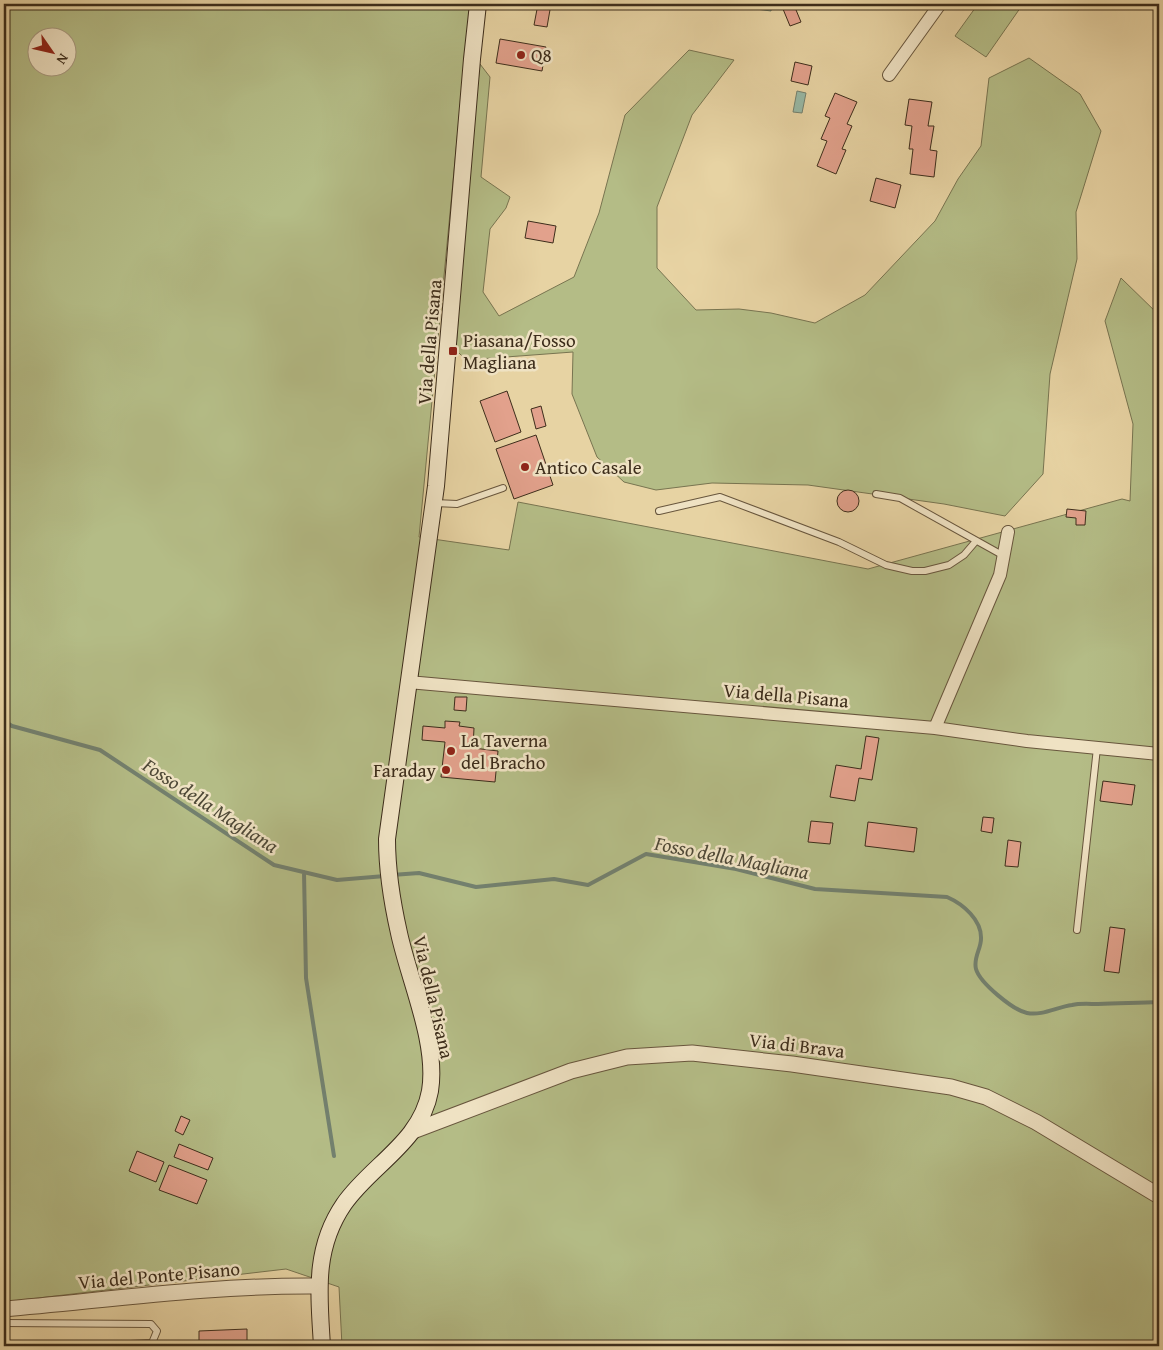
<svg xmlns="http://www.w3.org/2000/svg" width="1163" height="1350" viewBox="0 0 1163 1350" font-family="'Gentium Book Plus',serif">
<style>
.green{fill:#b4bc86;stroke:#787450;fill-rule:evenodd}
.water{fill:#97b8a5;stroke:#73806e}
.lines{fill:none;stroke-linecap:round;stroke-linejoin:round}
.stream{stroke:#73806e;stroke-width:4}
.building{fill:#e2a18c;stroke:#3d2d1b}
.service-casing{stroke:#68563d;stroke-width:8}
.minor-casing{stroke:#68563d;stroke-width:14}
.tertiary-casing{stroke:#68563d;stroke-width:17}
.secondary-casing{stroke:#3d2d1b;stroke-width:18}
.service{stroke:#efe2c3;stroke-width:6}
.minor{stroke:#efe2c3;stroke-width:12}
.tertiary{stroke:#efe2c3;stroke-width:15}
.secondary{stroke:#efe2c3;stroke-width:16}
.poi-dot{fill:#8f2418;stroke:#efe2c3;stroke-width:2}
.labels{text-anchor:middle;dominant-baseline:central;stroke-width:5;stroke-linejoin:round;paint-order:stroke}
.poi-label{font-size:19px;fill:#3d2d1b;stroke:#efe2c3;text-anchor:start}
.street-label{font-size:19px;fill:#3d2d1b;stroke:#efe2c3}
.water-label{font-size:20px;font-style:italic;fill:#4f4937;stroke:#efe2c3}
</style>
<rect width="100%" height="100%" fill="#e7d3a3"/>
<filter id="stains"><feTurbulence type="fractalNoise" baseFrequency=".004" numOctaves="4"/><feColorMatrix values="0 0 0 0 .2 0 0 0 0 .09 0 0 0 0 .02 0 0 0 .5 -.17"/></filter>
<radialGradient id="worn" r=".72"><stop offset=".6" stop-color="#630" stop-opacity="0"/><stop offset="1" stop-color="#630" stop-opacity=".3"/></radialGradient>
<path class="green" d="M4 4H470L419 537 509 550 518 502 868 569 1122 499 1130 501 1133 424 1105 321 1121 278 1159 315V1346H342L339 1287 286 1269 4 1302ZM38 38H68V68H38Z
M978 4H1023L986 57 955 36Z
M689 50 734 60 692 115 657 207V268L696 310 739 309 771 313 815 323 865 295 935 221 958 179 981 146 989 78 1029 58 1080 94 1101 131 1076 212 1077 259 1050 374 1043 474 1005 516 944 504 808 485 712 483 656 490 624 482 597 457 572 394 573 352 466 360 456 350 468 166 480 64 490 77 481 177 510 197 506 208 490 229 483 292 499 316 574 277 599 213 625 115Z"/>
<path class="water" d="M756 4H772L771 11 756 9Z
M797 91 806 93 802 113 793 112Z"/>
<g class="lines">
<path class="stream" d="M4 721 12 726 100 750 274 865 337 880 385 876
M304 872 306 978 334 1156
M392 875 419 873 476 887 554 879 588 885 646 854 736 869 815 889 947 897C963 904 982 920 981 939 981 949 973 958 976 969 980 983 1013 1010 1027 1013 1042 1016 1057 1007 1072 1005 1080 1003 1090 1004 1098 1004 1119 1003 1139 1003 1159 1002"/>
</g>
<path class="building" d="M538 4H551L547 27 534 25Z
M794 5 801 22 790 26 783 9Z
M500 39 546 47 542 71 496 63Z
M795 62 812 66 808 85 791 81Z
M835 93 857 102 847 124 852 126 842 149 846 150 836 174 817 166 827 141 821 139 830 118 825 116Z
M909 99 932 102 928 126H934L930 150 937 151 934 177 910 174 913 149H909L912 126 905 125Z
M876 178 901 185 895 208 870 201Z
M528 221 556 226 553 243 525 238Z
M507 391 521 432 495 442 480 401Z
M541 406 546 426 536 429 531 409Z
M536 435 553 485 514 499 496 449Z
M837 501a11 11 0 1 1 22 0a11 11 0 1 1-22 0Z
M1067 509 1086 511 1085 525H1076V518L1066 517Z
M455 697H467L466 711 454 710Z
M445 721 460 722 459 726 474 728 473 748 498 751 495 782 441 777 445 742 422 740 423 726 445 728Z
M866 736 879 738 872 780 859 778 855 801 830 797 836 765 861 769Z
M1103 781 1135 785 1132 805 1100 801Z
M983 817 994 818 992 833 981 831Z
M811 821 833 823 830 844 808 842Z
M868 822 917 828 914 852 865 846Z
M1008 840 1021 842 1018 867 1005 866Z
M1110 927 1125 929 1119 973 1104 971Z
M181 1116 190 1120 183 1135 175 1131Z
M179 1144 213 1158 208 1170 174 1157Z
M137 1151 164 1162 156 1182 129 1171Z
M169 1165 207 1180 197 1204 159 1190Z
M247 1329V1346H199V1331Z"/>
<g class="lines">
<g class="service-casing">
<path id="service" d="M876 494 900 498 1004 556
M435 503 457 504 503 488
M659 511 720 497 839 542 886 565 912 571H925L949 565 964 555 976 541
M1077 930 1097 748
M4 1323 151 1324 157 1331 152 1343 88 1346"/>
</g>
<g class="minor-casing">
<path id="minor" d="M889 75 940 4
M408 682 935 728 1027 741 1159 754
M935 728 1000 575 1008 532"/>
</g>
<g class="tertiary-casing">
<path id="tertiary" d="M413 1131 571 1071 627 1057 692 1053 792 1064 951 1087 986 1097 1036 1122 1159 1196
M4 1309C108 1300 213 1285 318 1286"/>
</g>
<g class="secondary-casing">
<path id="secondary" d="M322 1346C319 1295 313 1249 344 1204 371 1165 421 1142 430 1091 438 1043 409 980 399 933 392 902 387 870 387 839L436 486 472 59 478 4"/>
</g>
<use href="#service" class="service"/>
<use href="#minor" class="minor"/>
<use href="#tertiary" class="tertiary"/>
<use href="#secondary" class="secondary"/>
</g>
<g class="poi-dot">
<circle cx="521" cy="55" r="5"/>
<rect x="448" y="346" width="10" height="10" rx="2.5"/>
<circle cx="525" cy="467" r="5"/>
<circle cx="451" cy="751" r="5"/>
<circle cx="446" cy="770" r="5"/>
</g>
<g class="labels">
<g class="poi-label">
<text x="531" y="55">Q8</text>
<text x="463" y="340">Piasana/Fosso<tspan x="463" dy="22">Magliana</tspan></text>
<text x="535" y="467">Antico Casale</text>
<text x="461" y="740">La Taverna<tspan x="461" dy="22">del Bracho</tspan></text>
<text x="436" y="770" text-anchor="end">Faraday</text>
</g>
<g class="street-label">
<text transform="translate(429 342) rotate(-85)">Via della Pisana</text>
<text transform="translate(786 695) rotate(5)">Via della Pisana</text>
<text transform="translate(434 997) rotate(77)">Via della Pisana</text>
<text transform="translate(797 1045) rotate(7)">Via di Brava</text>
<text transform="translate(159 1275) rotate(-5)">Via del Ponte Pisano</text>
</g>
<g class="water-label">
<text transform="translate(211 805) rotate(33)">Fosso della Magliana</text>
<text transform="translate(732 857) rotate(11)">Fosso della Magliana</text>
</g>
</g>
<rect width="1163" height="1350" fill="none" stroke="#e7d3a3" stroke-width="20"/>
<rect x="5" y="5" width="1153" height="1340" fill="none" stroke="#3d2d1b" stroke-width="2.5"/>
<rect x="10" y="10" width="1143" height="1330" fill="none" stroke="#3d2d1b"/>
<g transform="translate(52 52) rotate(124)"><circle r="24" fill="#efe2c3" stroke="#a89a80"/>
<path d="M0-4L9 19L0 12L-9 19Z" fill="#8f2418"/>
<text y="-8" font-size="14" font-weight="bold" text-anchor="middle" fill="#3d2d1b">N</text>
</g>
<rect width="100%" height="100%" filter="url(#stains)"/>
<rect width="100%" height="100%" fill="url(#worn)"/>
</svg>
